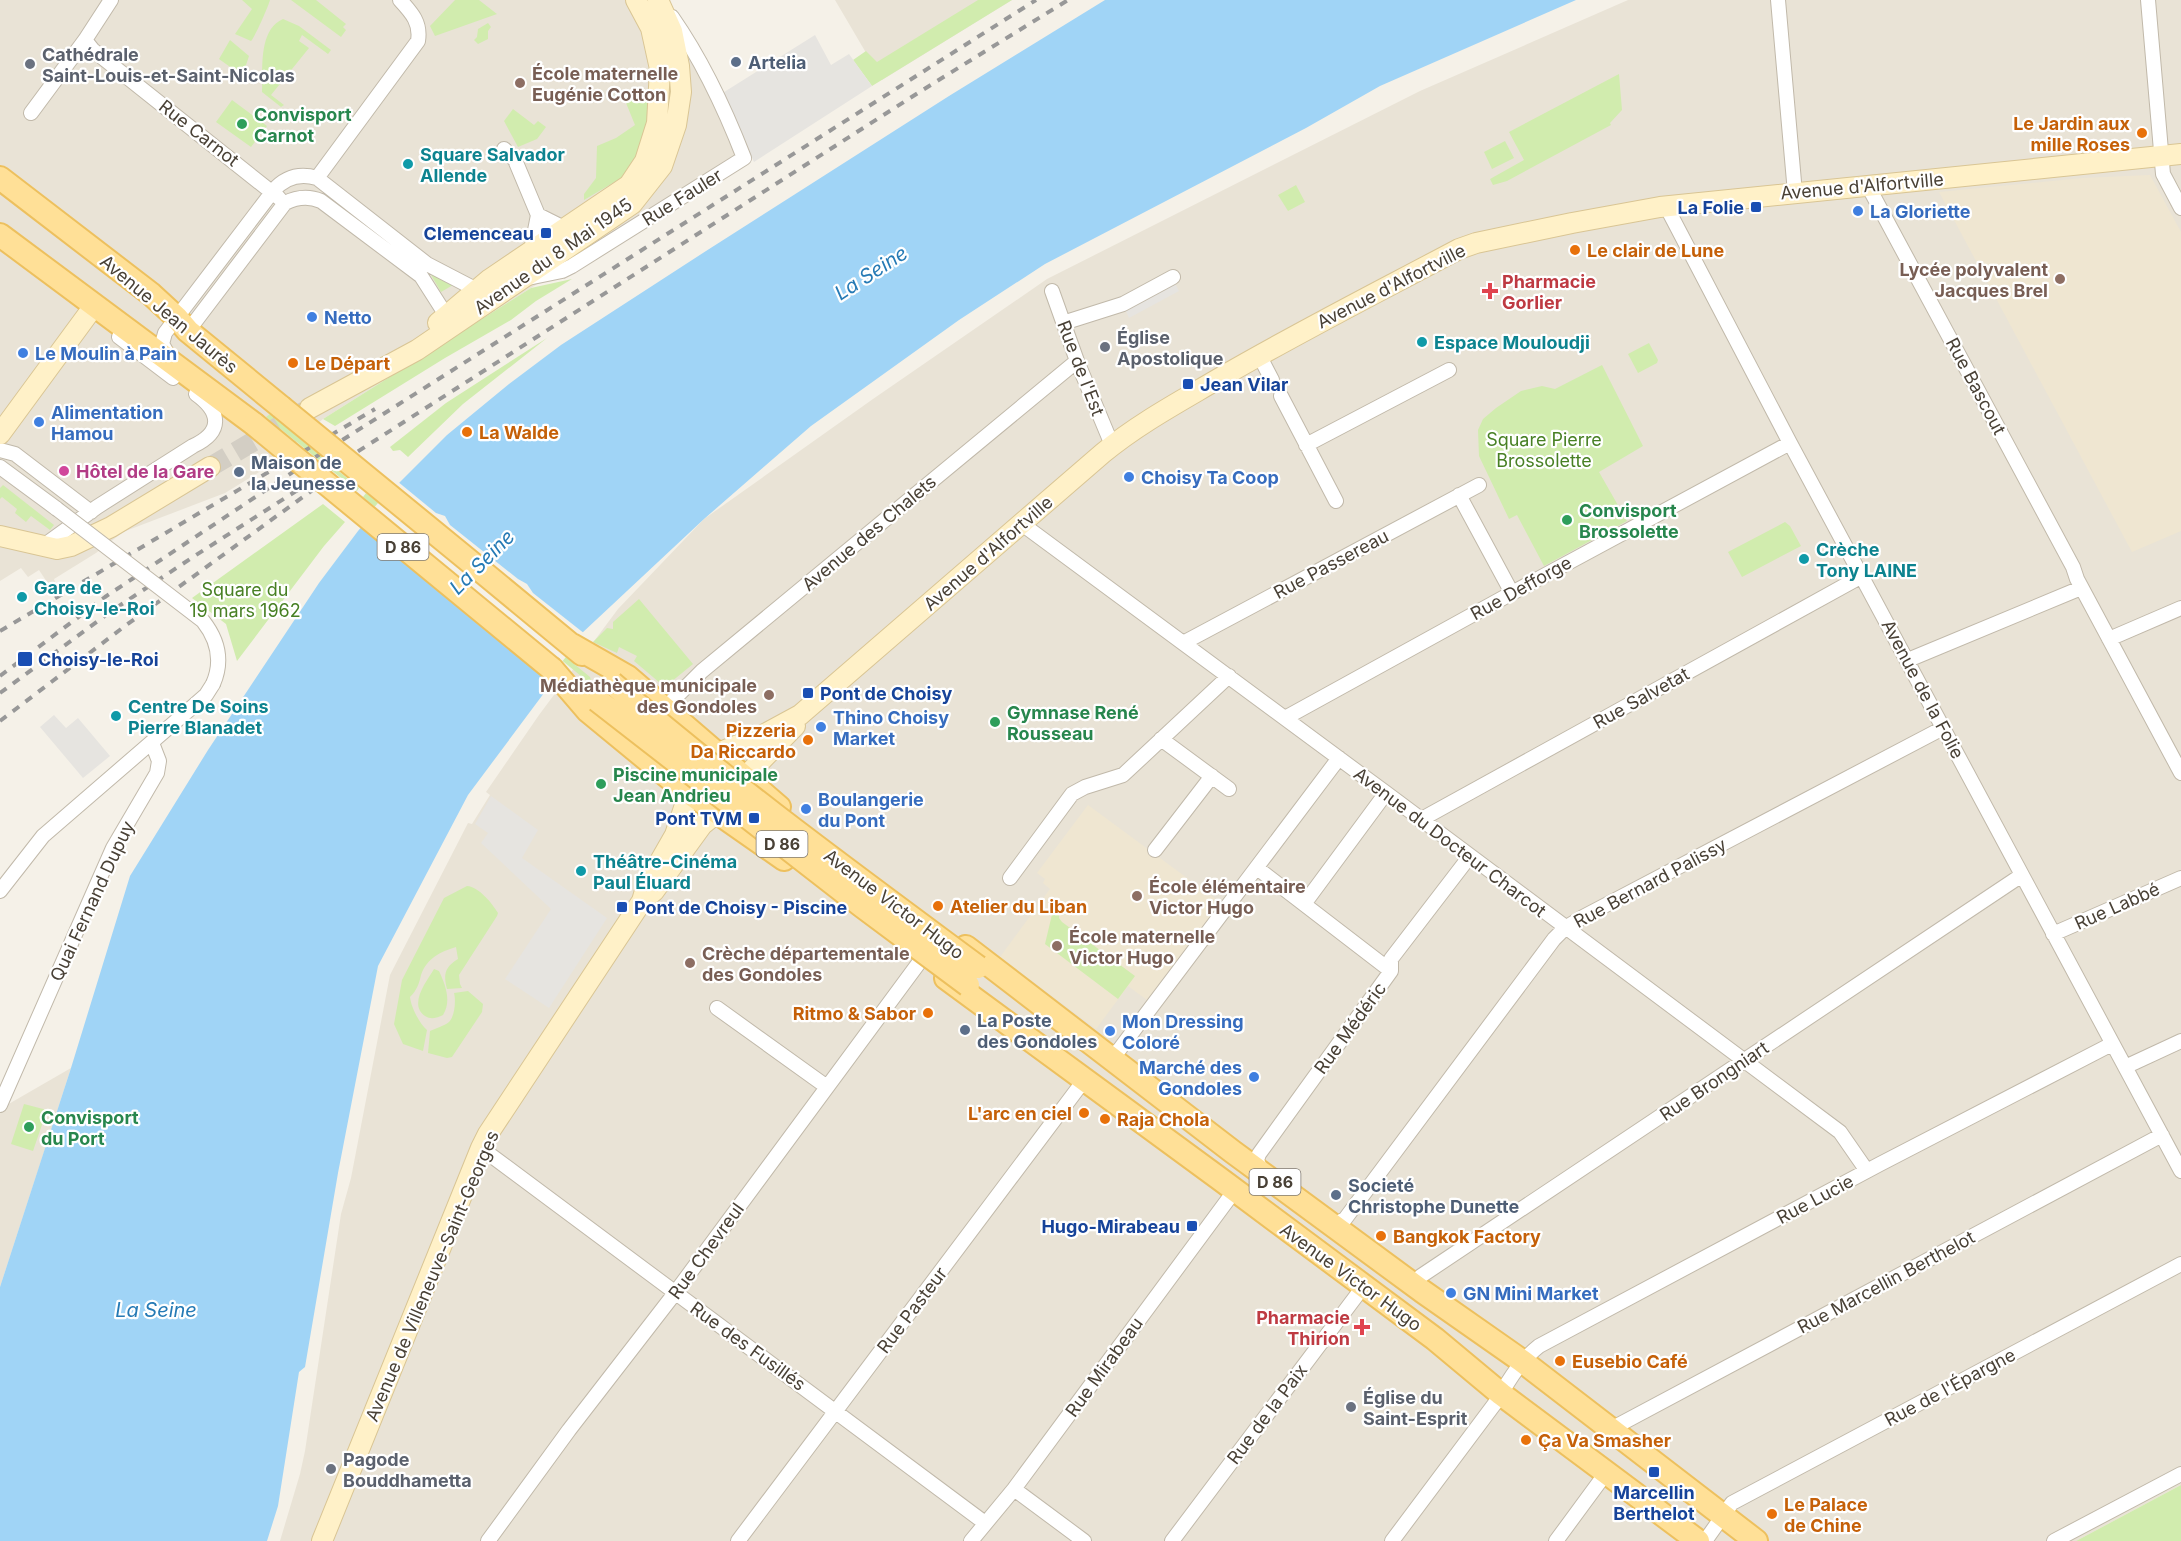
<svg xmlns="http://www.w3.org/2000/svg" width="2181" height="1541" viewBox="0 0 2181 1541" font-family="Inter,sans-serif">
<style>
.residential{fill:#e9e3d6}
.education{fill:#efe6d1}
.green{fill:#d1ecae}
.parking{fill:#e6e4e0}
.water{fill:#a0d4f6}
.pier{fill:#f5f1e8}
.lines{fill:none;stroke-linecap:round;stroke-linejoin:round}
.secondary-tunnel{stroke:#d3cec4;stroke-width:20;stroke-dasharray:20 10;stroke-linecap:butt}
.street-casing{stroke:#c1b9aa;stroke-width:16}
.secondary-casing{stroke:#d9c594;stroke-width:22}
.primary-casing{stroke:#edc05e;stroke-width:26}
.street{stroke:#fff;stroke-width:14}
.secondary{stroke:#fff1c8;stroke-width:20}
.primary{stroke:#ffe097;stroke-width:22}
.rail{stroke:#989898;stroke-width:4;stroke-dasharray:8 8;stroke-linecap:butt}
.street-bridge-casing{stroke:#c1b9aa;stroke-width:16;stroke-linecap:butt}
.primary-bridge-casing{stroke:#edc05e;stroke-width:26;stroke-linecap:butt}
.street-bridge{stroke:#fff;stroke-width:14}
.primary-bridge{stroke:#ffe097;stroke-width:22}
.service-dot{fill:#5c6f8a;stroke:#fff;stroke-width:2}
.worship-dot{fill:#6b7280;stroke:#fff;stroke-width:2}
.education-dot{fill:#8d6e63;stroke:#fff;stroke-width:2}
.leisure-dot{fill:#2e9e5b;stroke:#fff;stroke-width:2}
.food-dot{fill:#e8710a;stroke:#fff;stroke-width:2}
.culture-dot{fill:#0f9aa8;stroke:#fff;stroke-width:2}
.transit-dot{fill:#1a4fb4;stroke:#fff;stroke-width:2}
.shop-dot{fill:#3f7fe0;stroke:#fff;stroke-width:2}
.health-dot{fill:#e0444e;stroke:#fff;stroke-width:2}
.hotel-dot{fill:#d1479c;stroke:#fff;stroke-width:2}
.labels{text-anchor:middle;dominant-baseline:central;stroke-width:4.5;stroke-linejoin:round;paint-order:stroke}
.shield{fill:#fff;stroke:#807a72;stroke-width:1.5}
.shield-label{font-size:16px;font-weight:bold;fill:#494136}
.worship-label{font-size:18px;font-weight:bold;fill:#5b616d;stroke:#fff;text-anchor:start}
.service-label{font-size:18px;font-weight:bold;fill:#4e5e75;stroke:#fff;text-anchor:start}
.education-label{font-size:18px;font-weight:bold;fill:#785e54;stroke:#fff;text-anchor:start}
.leisure-label{font-size:18px;font-weight:bold;fill:#27864d;stroke:#fff;text-anchor:start}
.food-label{font-size:18px;font-weight:bold;fill:#c56008;stroke:#fff;text-anchor:start}
.street-label{font-size:18px;fill:#494136;stroke:#fff}
.culture-label{font-size:18px;font-weight:bold;fill:#0d838f;stroke:#fff;text-anchor:start}
.transit-label{font-size:18px;font-weight:bold;fill:#164399;stroke:#fff;text-anchor:end}
.shop-label{font-size:18px;font-weight:bold;fill:#366cbe;stroke:#fff;text-anchor:start}
.health-label{font-size:18px;font-weight:bold;fill:#be3a42;stroke:#fff;text-anchor:start}
.park-label{font-size:18px;fill:#488024;stroke:#fff}
.hotel-label{font-size:18px;font-weight:bold;fill:#b23c85;stroke:#fff;text-anchor:start}
.water-label{font-size:20px;font-style:italic;fill:#257ab5;stroke:#fff}
</style>
<rect width="100%" height="100%" fill="#f5f1e8"/>
<path class="residential" d="M0 0H669L738 154 531 288 323 419 264 469 225 493 123 532 96 553 54 579 56 585 51 588 39 570 28 577 21 568 0 581Z
M835 0H1012L882 80Z
M1628 0H2181V1485L2076 1541H280L300 1474 305 1451 341 1214 351 1178 390 975 468 823 472 824 490 795 486 792 539 715 618 609 704 519 873 399 1047 279 1420 91Z
M71 1068 41 1161 0 1287V1109Z"/>
<path class="education" d="M2150 175 2181 232V531L2132 552 1939 192 2082 178Z
M1088 805 1221 903 1147 1000 1128 986 1096 1029 1000 957 1050 889 1043 883 1045 879 1037 873Z"/>
<path class="green" d="M242 0H270C268 7 255 37 251 41L235 34 252 9Z
M291 0H316L346 24 343 27 346 30 341 37Z
M455 0H479L497 14 435 36 430 26Z
M978 0H1012L872 86 853 60 866 51 877 62Z
M283 19 299 26 331 50 328 54 302 35 299 41 309 48 271 95 284 105 281 107 262 92C263 69 258 30 283 19Z
M488 23 491 27 488 31V39L478 44 474 40 477 37 478 29Z
M230 40 249 56 244 71 233 69 219 59Z
M1619 74 1622 110 1610 123 1611 125 1507 181 1493 185 1490 179 1524 160 1509 132Z
M654 96 639 153 623 177 584 200V194L596 178 597 146 616 138 635 125 624 98Z
M232 100 267 126 251 147 216 122Z
M513 109 534 125 538 121 546 127 537 139 518 147 504 121Z
M1505 141 1514 158 1492 169 1484 152Z
M1296 185 1305 202 1288 211 1278 195Z
M434 273 453 285 441 292 431 275Z
M572 279 536 301 511 320 445 358 335 426 323 419 531 288Z
M547 338 463 404 408 457 400 450 393 451 390 447 446 403Z
M1649 343 1658 360 1657 363 1638 373 1628 354Z
M1602 365 1643 446 1599 472 1627 521 1544 566 1517 515 1509 519 1479 456 1478 430 1483 419 1496 408 1521 391 1542 386 1555 389Z
M270 414 359 488 357 491 266 417Z
M3 485 54 525 50 530 31 516 26 522 15 513 17 509 2 497 0 499V488Z
M366 493 590 677 591 680 587 681 363 497Z
M323 504 345 522 324 546 237 661 226 624 192 598Z
M1785 522 1790 526 1801 546 1742 577 1728 552Z
M639 599 693 664 671 682 660 683 634 661 637 656 619 647 617 653 593 642 607 628 613 629V622Z
M467 886C479 887 492 903 498 913L497 916 459 975 460 984 462 988 447 989C443 974 445 967 458 959L456 947C440 952 427 958 421 975 419 984 417 990 410 997 411 1007 419 1023 427 1030L423 1051 403 1044 394 1024 402 980 444 898Z
M1054 906 1060 908 1059 918 1062 922 1135 976 1118 999 1045 944Z
M434 969 439 971C445 984 452 1001 443 1015 437 1018 431 1020 425 1016 408 1004 427 981 434 969Z
M468 991 483 1004 482 1012 452 1057 447 1058 428 1053 430 1031C436 1028 444 1026 449 1022 455 1016 456 1000 454 993Z
M24 1104 47 1110 33 1151 11 1144Z
M2181 1485V1541H2076Z"/>
<path class="parking" d="M815 35 831 65 849 54 872 86 754 162 721 94Z
M1175 283 1179 291 1129 318 1125 309Z
M54 715 66 728 78 718 110 756 83 778 40 727Z
M491 796 538 830 522 858 607 918 549 1008 505 979 551 909 481 843 488 833 475 824Z"/>
<path class="water" d="M1105 0H1576L1380 86 1306 128 1045 264 959 320 811 426 704 519 581 634 549 673 547 689 468 795 378 966 338 1173 305 1367 299 1372 278 1506 267 1541H0V1287L71 1068 130 876 208 750 319 583 358 531 397 485 447 435 509 384 561 345 706 251 949 96Z"/>
<path class="pier" d="M397 481 436 513 445 516 450 525 518 579 527 584 533 593 585 634 551 675 545 676 359 525Z"/>
<g class="lines">
<path class="secondary-tunnel" d="M210 467 305 411"/>
<g class="street-casing">
<path id="street" d="M1778 0 1795 193
M2148 0 2163 174 2181 208
M85 40 93 50 279 198
M31 113 85 40 111 0
M504 149 515 160 538 215 531 251
M317 178 418 41C421 23 412 13 400 0
M1868 186 2073 567 2077 579 2181 773
M1666 206 1790 443 2181 1171
M538 215 566 229
M528 278 562 271 572 266 744 158C725 109 702 60 672 17
M1052 291 1077 361 1112 445
M1063 323 1123 304 1173 277
M188 331 285 203C297 197 309 196 321 201L421 276 451 323
M119 337 173 378
M1259 355 1272 380
M170 358 162 344 165 333 273 191C285 177 300 173 317 178L427 264 477 290 481 294
M1281 396 1336 501
M1306 445 1449 370
M0 450 15 454 91 512
M0 467 57 509
M1459 495 1512 593
M1022 524 1386 793 1840 1132 1867 1171
M42 547 97 507 193 446C223 432 221 412 196 394
M2109 639 2181 608
M1183 643 1479 485
M1908 660 2081 588
M665 708 702 671 1077 361
M1285 718 1512 593 1790 443
M1161 739 1229 789
M1420 820 1862 576
M1155 850 1212 776
M1257 868 1391 971
M1010 878 1072 794 1085 787 1123 775 1229 676
M0 891 43 836 190 709 206 695 213 684
M1304 904 1386 793
M2053 934 2181 878
M717 1008 827 1087
M1107 1055 1113 1054 1119 1050 1339 758
M2125 1067 2181 1041
M0 1105 113 848 157 773 159 761 152 743
M481 1148 985 1523
M1262 1173 1257 1160 1259 1154 1391 971V959L1470 856
M1332 1226 1345 1219 1554 939 1565 928 1583 917 1943 728
M1422 1291 1418 1280 1421 1276 2022 875
M1611 1429 2162 1135
M1014 1489 1084 1541
M488 1541 569 1430 675 1293 921 960
M738 1541 1079 1087 1089 1084
M971 1541 1014 1489 1235 1190
M1172 1541 1363 1287
M1392 1541 1496 1402C1509 1380 1519 1362 1539 1346L1880 1164 2112 1044
M1556 1541 1606 1473
M1705 1541 1732 1503 2181 1264
M2054 1541 2181 1474"/>
</g>
<g class="secondary-casing">
<path id="secondary" d="M438 323 490 279 629 185 645 161 657 123 660 69 651 28 636 0
M310 408 417 350 632 204 662 166 676 125 681 92 679 66 672 31 658 0
M0 434 94 306
M0 536 57 549 71 546 111 527 210 467
M642 901 647 884 675 835 689 793 696 781 718 753 763 735 800 715 1103 453C1138 424 1179 402 1218 379 1297 333 1378 292 1459 249L1476 243 1572 223 1660 207 2181 154
M322 1541 481 1148 488 1134 642 901 654 891 702 825 718 812 746 776 795 726"/>
</g>
<g class="primary-casing">
<path id="primary" d="M0 178 151 294 176 317 188 331 281 407
M0 235 254 424
M479 569 582 654
M572 645 628 677 779 807
M552 669 588 711 678 785 784 859
M966 947 1233 1152 1422 1291 1522 1361 1756 1541
M946 978 1220 1179 1435 1339 1501 1394 1698 1541"/>
</g>
<use href="#street" class="street"/>
<use href="#secondary" class="secondary"/>
<use href="#primary" class="primary"/>
<path class="rail" d="M0 631 375 409
M0 676 105 597 314 458 1036 0
M0 693 113 610 193 557 921 91 1068 0
M0 721 125 626 325 481"/>
<g class="street-bridge-casing">
<path id="street-bridge" d="M57 509 203 621C218 640 223 661 213 684"/>
</g>
<g class="primary-bridge-casing">
<path id="primary-bridge" d="M281 407 479 569
M254 424 552 669
M612 683C729 784 854 875 978 967
M597 700 862 906 968 985"/>
</g>
<use href="#street-bridge" class="street-bridge"/>
<use href="#primary-bridge" class="primary-bridge"/>
</g>
<g class="service-dot">
<circle cx="736" cy="62" r="6"/>
<circle cx="239" cy="472" r="6"/>
<circle cx="965" cy="1030" r="6"/>
<circle cx="1336" cy="1195" r="6"/>
</g>
<g class="worship-dot">
<circle cx="30" cy="64" r="6"/>
<circle cx="1105" cy="347" r="6"/>
<circle cx="1351" cy="1407" r="6"/>
<circle cx="331" cy="1469" r="6"/>
</g>
<g class="education-dot">
<circle cx="520" cy="83" r="6"/>
<circle cx="2060" cy="279" r="6"/>
<circle cx="769" cy="695" r="6"/>
<circle cx="1137" cy="896" r="6"/>
<circle cx="1057" cy="946" r="6"/>
<circle cx="690" cy="963" r="6"/>
</g>
<g class="leisure-dot">
<circle cx="242" cy="124" r="6"/>
<circle cx="1567" cy="520" r="6"/>
<circle cx="995" cy="722" r="6"/>
<circle cx="601" cy="784" r="6"/>
<circle cx="29" cy="1127" r="6"/>
</g>
<g class="food-dot">
<circle cx="2142" cy="133" r="6"/>
<circle cx="1575" cy="250" r="6"/>
<circle cx="293" cy="363" r="6"/>
<circle cx="467" cy="432" r="6"/>
<circle cx="808" cy="740" r="6"/>
<circle cx="938" cy="906" r="6"/>
<circle cx="928" cy="1013" r="6"/>
<circle cx="1084" cy="1113" r="6"/>
<circle cx="1105" cy="1119" r="6"/>
<circle cx="1381" cy="1236" r="6"/>
<circle cx="1560" cy="1361" r="6"/>
<circle cx="1526" cy="1440" r="6"/>
<circle cx="1772" cy="1514" r="6"/>
</g>
<g class="culture-dot">
<circle cx="408" cy="164" r="6"/>
<circle cx="1422" cy="342" r="6"/>
<circle cx="1804" cy="559" r="6"/>
<circle cx="22" cy="597" r="6"/>
<circle cx="116" cy="716" r="6"/>
<circle cx="581" cy="871" r="6"/>
</g>
<g class="transit-dot">
<rect x="1750" y="201" width="12" height="12" rx="3"/>
<rect x="540" y="227" width="12" height="12" rx="3"/>
<rect x="1182" y="378" width="12" height="12" rx="3"/>
<rect x="17" y="651" width="16" height="16" rx="3"/>
<rect x="802" y="687" width="12" height="12" rx="3"/>
<rect x="748" y="812" width="12" height="12" rx="3"/>
<rect x="616" y="901" width="12" height="12" rx="3"/>
<rect x="1186" y="1220" width="12" height="12" rx="3"/>
<rect x="1648" y="1466" width="12" height="12" rx="3"/>
</g>
<g class="shop-dot">
<circle cx="1858" cy="211" r="6"/>
<circle cx="312" cy="317" r="6"/>
<circle cx="23" cy="353" r="6"/>
<circle cx="39" cy="422" r="6"/>
<circle cx="1129" cy="477" r="6"/>
<circle cx="821" cy="727" r="6"/>
<circle cx="806" cy="809" r="6"/>
<circle cx="1110" cy="1031" r="6"/>
<circle cx="1254" cy="1077" r="6"/>
<circle cx="1451" cy="1293" r="6"/>
</g>
<g class="health-dot">
<path d="M1487 282h6v6h6v6h-6v6h-6v-6h-6v-6h6z"/>
<path d="M1359 1318h6v6h6v6h-6v6h-6v-6h-6v-6h6z"/>
</g>
<circle class="hotel-dot" cx="64" cy="471" r="6"/>
<g class="labels">
<g class="shield">
<rect x="377.5" y="534" width="51" height="26" rx="4.5"/>
<rect x="756.5" y="831" width="51" height="26" rx="4.5"/>
<rect x="1249.5" y="1169" width="51" height="26" rx="4.5"/>
</g>
<g class="shield-label">
<text x="403" y="547">D 86</text>
<text x="782" y="844">D 86</text>
<text x="1275" y="1182">D 86</text>
</g>
<g class="worship-label">
<text x="42" y="54">Cathédrale<tspan x="42" dy="21">Saint-Louis-et-Saint-Nicolas</tspan></text>
<text x="1117" y="337">Église<tspan x="1117" dy="21">Apostolique</tspan></text>
<text x="1363" y="1397">Église du<tspan x="1363" dy="21">Saint-Esprit</tspan></text>
<text x="343" y="1459">Pagode<tspan x="343" dy="21">Bouddhametta</tspan></text>
</g>
<g class="service-label">
<text x="748" y="62">Artelia</text>
<text x="251" y="462">Maison de<tspan x="251" dy="21">la Jeunesse</tspan></text>
<text x="977" y="1020">La Poste<tspan x="977" dy="21">des Gondoles</tspan></text>
<text x="1348" y="1185">Societé<tspan x="1348" dy="21">Christophe Dunette</tspan></text>
</g>
<g class="education-label">
<text x="532" y="73">École maternelle<tspan x="532" dy="21">Eugénie Cotton</tspan></text>
<text x="2048" y="269" text-anchor="end">Lycée polyvalent<tspan x="2048" dy="21">Jacques Brel</tspan></text>
<text x="757" y="685" text-anchor="end">Médiathèque municipale<tspan x="757" dy="21">des Gondoles</tspan></text>
<text x="1149" y="886">École élémentaire<tspan x="1149" dy="21">Victor Hugo</tspan></text>
<text x="1069" y="936">École maternelle<tspan x="1069" dy="21">Victor Hugo</tspan></text>
<text x="702" y="953">Crèche départementale<tspan x="702" dy="21">des Gondoles</tspan></text>
</g>
<g class="leisure-label">
<text x="254" y="114">Convisport<tspan x="254" dy="21">Carnot</tspan></text>
<text x="1579" y="510">Convisport<tspan x="1579" dy="21">Brossolette</tspan></text>
<text x="1007" y="712">Gymnase René<tspan x="1007" dy="21">Rousseau</tspan></text>
<text x="613" y="774">Piscine municipale<tspan x="613" dy="21">Jean Andrieu</tspan></text>
<text x="41" y="1117">Convisport<tspan x="41" dy="21">du Port</tspan></text>
</g>
<g class="food-label">
<text x="2130" y="123" text-anchor="end">Le Jardin aux<tspan x="2130" dy="21">mille Roses</tspan></text>
<text x="1587" y="250">Le clair de Lune</text>
<text x="305" y="363">Le Départ</text>
<text x="479" y="432">La Walde</text>
<text x="796" y="730" text-anchor="end">Pizzeria<tspan x="796" dy="21">Da Riccardo</tspan></text>
<text x="950" y="906">Atelier du Liban</text>
<text x="916" y="1013" text-anchor="end">Ritmo &amp; Sabor</text>
<text x="1072" y="1113" text-anchor="end">L'arc en ciel</text>
<text x="1117" y="1119">Raja Chola</text>
<text x="1393" y="1236">Bangkok Factory</text>
<text x="1572" y="1361">Eusebio Café</text>
<text x="1538" y="1440">Ça Va Smasher</text>
<text x="1784" y="1504">Le Palace<tspan x="1784" dy="21">de Chine</tspan></text>
</g>
<g class="street-label">
<text transform="translate(199 133) rotate(38)">Rue Carnot</text>
<text transform="translate(1862 186) rotate(-5)">Avenue d'Alfortville</text>
<text transform="translate(682 197) rotate(-32)">Rue Fauler</text>
<text transform="translate(553 256) rotate(-35)">Avenue du 8 Mai 1945</text>
<text transform="translate(1391 286) rotate(-27)">Avenue d'Alfortville</text>
<text transform="translate(169 314) rotate(40)">Avenue Jean Jaurès</text>
<text transform="translate(1081 368) rotate(69)">Rue de l'Est</text>
<text transform="translate(1976 386) rotate(62)">Rue Bascout</text>
<text transform="translate(869 533) rotate(-40)">Avenue des Chalets</text>
<text transform="translate(988 553) rotate(-41)">Avenue d'Alfortville</text>
<text transform="translate(1331 564) rotate(-28)">Rue Passereau</text>
<text transform="translate(1521 588) rotate(-29)">Rue Defforge</text>
<text transform="translate(1923 689) rotate(62)">Avenue de la Folie</text>
<text transform="translate(1641 698) rotate(-29)">Rue Salvetat</text>
<text transform="translate(1450 842) rotate(37)">Avenue du Docteur Charcot</text>
<text transform="translate(1650 883) rotate(-28)">Rue Bernard Palissy</text>
<text transform="translate(92 901) rotate(-65)">Quai Fernand Dupuy</text>
<text transform="translate(894 904) rotate(37)">Avenue Victor Hugo</text>
<text transform="translate(2117 906) rotate(-24)">Rue Labbé</text>
<text transform="translate(1350 1028) rotate(-54)">Rue Médéric</text>
<text transform="translate(1714 1081) rotate(-34)">Rue Brongniart</text>
<text transform="translate(1815 1199) rotate(-28)">Rue Lucie</text>
<text transform="translate(706 1251) rotate(-54)">Rue Chevreul</text>
<text transform="translate(432 1276) rotate(-67)">Avenue de Villeneuve-Saint-Georges</text>
<text transform="translate(1351 1277) rotate(36)">Avenue Victor Hugo</text>
<text transform="translate(1886 1282) rotate(-28)">Rue Marcellin Berthelot</text>
<text transform="translate(912 1310) rotate(-53)">Rue Pasteur</text>
<text transform="translate(748 1346) rotate(36)">Rue des Fusillés</text>
<text transform="translate(1104 1367) rotate(-54)">Rue Mirabeau</text>
<text transform="translate(1950 1387) rotate(-28)">Rue de l'Épargne</text>
<text transform="translate(1267 1414) rotate(-53)">Rue de la Paix</text>
</g>
<g class="culture-label">
<text x="420" y="154">Square Salvador<tspan x="420" dy="21">Allende</tspan></text>
<text x="1434" y="342">Espace Mouloudji</text>
<text x="1816" y="549">Crèche<tspan x="1816" dy="21">Tony LAINE</tspan></text>
<text x="34" y="587">Gare de<tspan x="34" dy="21">Choisy-le-Roi</tspan></text>
<text x="128" y="706">Centre De Soins<tspan x="128" dy="21">Pierre Blanadet</tspan></text>
<text x="593" y="861">Théâtre-Cinéma<tspan x="593" dy="21">Paul Éluard</tspan></text>
</g>
<g class="transit-label">
<text x="1744" y="207">La Folie</text>
<text x="534" y="233">Clemenceau</text>
<text x="1200" y="384" text-anchor="start">Jean Vilar</text>
<text x="38" y="659" text-anchor="start">Choisy-le-Roi</text>
<text x="820" y="693" text-anchor="start">Pont de Choisy</text>
<text x="742" y="818">Pont TVM</text>
<text x="634" y="907" text-anchor="start">Pont de Choisy - Piscine</text>
<text x="1180" y="1226">Hugo-Mirabeau</text>
<text x="1654" y="1492" text-anchor="middle">Marcellin<tspan x="1654" dy="21">Berthelot</tspan></text>
</g>
<g class="shop-label">
<text x="1870" y="211">La Gloriette</text>
<text x="324" y="317">Netto</text>
<text x="35" y="353">Le Moulin à Pain</text>
<text x="51" y="412">Alimentation<tspan x="51" dy="21">Hamou</tspan></text>
<text x="1141" y="477">Choisy Ta Coop</text>
<text x="833" y="717">Thino Choisy<tspan x="833" dy="21">Market</tspan></text>
<text x="818" y="799">Boulangerie<tspan x="818" dy="21">du Pont</tspan></text>
<text x="1122" y="1021">Mon Dressing<tspan x="1122" dy="21">Coloré</tspan></text>
<text x="1242" y="1067" text-anchor="end">Marché des<tspan x="1242" dy="21">Gondoles</tspan></text>
<text x="1463" y="1293">GN Mini Market</text>
</g>
<g class="health-label">
<text x="1502" y="281">Pharmacie<tspan x="1502" dy="21">Gorlier</tspan></text>
<text x="1350" y="1317" text-anchor="end">Pharmacie<tspan x="1350" dy="21">Thirion</tspan></text>
</g>
<g class="park-label">
<text x="1544" y="439">Square Pierre<tspan x="1544" dy="21">Brossolette</tspan></text>
<text x="245" y="589">Square du<tspan x="245" dy="21">19 mars 1962</tspan></text>
</g>
<g class="hotel-label">
<text x="76" y="471">Hôtel de la Gare</text>
</g>
<g class="water-label">
<text transform="translate(871 273) rotate(-33)">La Seine</text>
<text transform="translate(482 562) rotate(-45)">La Seine</text>
<text x="156" y="1310">La Seine</text>
</g>
</g>
</svg>
